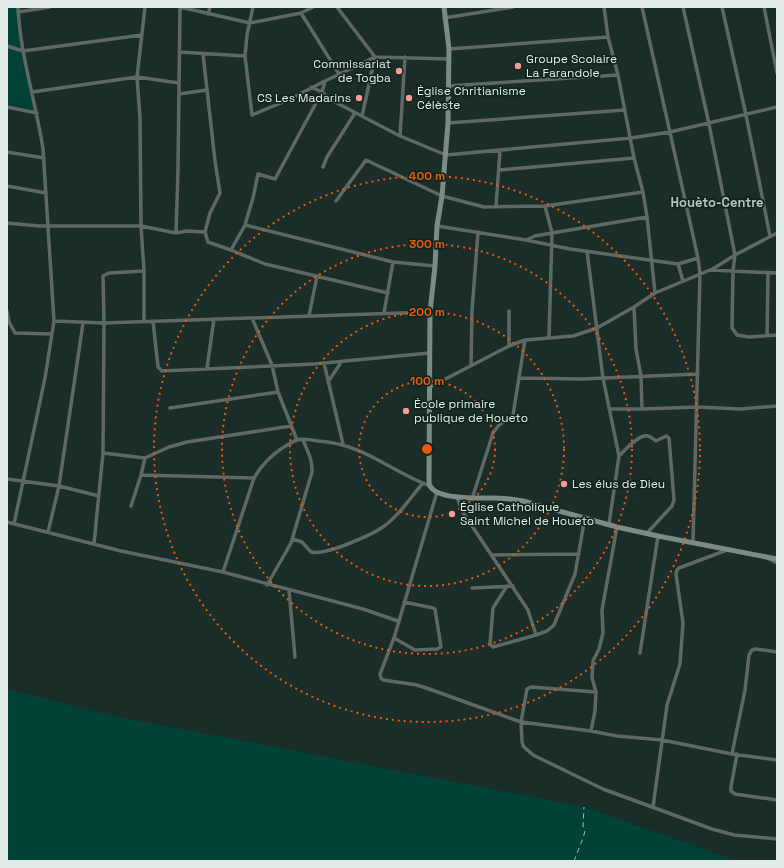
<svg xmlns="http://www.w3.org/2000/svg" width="784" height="868" viewBox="0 0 784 868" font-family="'Space Grotesk',sans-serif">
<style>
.green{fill:#004235}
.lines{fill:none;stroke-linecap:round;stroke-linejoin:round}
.ferry{stroke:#79d3bb;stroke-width:1;stroke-dasharray:5 4;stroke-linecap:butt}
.street{stroke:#5f6865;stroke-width:3.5}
.secondary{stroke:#7d8b87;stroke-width:5}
.ring{fill:none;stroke:#e8590c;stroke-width:2;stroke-dasharray:2 4}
.poi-dot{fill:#f59c95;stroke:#11241f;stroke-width:1.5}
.labels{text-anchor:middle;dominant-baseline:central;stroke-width:3.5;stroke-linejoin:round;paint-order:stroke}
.poi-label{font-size:12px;fill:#e1ece8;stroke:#11241f;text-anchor:start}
.neighbourhood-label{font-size:13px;font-weight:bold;fill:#afc5be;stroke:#11241f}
.centre{fill:#e8590c;stroke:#11241f;stroke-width:2}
.ring-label{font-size:12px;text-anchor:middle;font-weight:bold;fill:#e8590c;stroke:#11241f;stroke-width:3.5;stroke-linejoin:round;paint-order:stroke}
</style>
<rect width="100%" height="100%" fill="#1b2d28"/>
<path class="green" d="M7 7H17L35 110 7 105Z
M7 689 104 714 584 807 738 861H7Z"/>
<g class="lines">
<path class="ferry" d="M574 861 583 838 585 831 583 826 584 807"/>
<path class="street" d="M180 7 250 23 301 13 313 7
M253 7 247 35 245 56 252 115 288 100 325 81
M337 7 375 57 362 116
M604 7 608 37 618 75 634 158 643 192 647 217 655 293
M642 7 698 258 700 274 693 542
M683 7 709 124 735 255 733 271 732 328 737 335 749 337 777 335
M722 7 746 115 770 236
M764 7 777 73
M18 12 50 7
M301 13 339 74
M208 14 210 7
M444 18 513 7
M7 46 23 51 142 35
M449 49 608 37
M179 52 245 56
M448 86 618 75
M311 87 322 92 333 101 400 136 446 155 631 138 670 132 777 107
M32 92 137 77 179 83
M179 94 207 90
M7 107 37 113
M448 123 625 110
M400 136 405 57
M7 152 44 158
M323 167 327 157 355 113
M499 170 634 158
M7 186 46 193
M336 201 366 160 442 196 484 207 545 206 643 192
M545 206 552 233 549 337
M496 207 500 150
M7 223 39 226H141L176 233 186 231 205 232 210 213 220 193 215 161 203 54
M245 225 393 262 435 266
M437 226 526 240 535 236 552 233 647 217
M205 232 208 242 231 250
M176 233 178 169 180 7
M526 240 570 249 678 264 698 258
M587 251 603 378 619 456 609 524
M678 264 683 281
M711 270 735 255 777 233
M388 293 265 264 231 250 245 225 253 198 258 174 275 179 322 92 325 81 375 57 449 59
M634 307 636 349 641 376 642 409
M7 311 9 322
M509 311V346
M384 313 393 262
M309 316 317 276
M252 318 272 365 278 392 297 440
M54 321 104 323 430 312
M153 321 158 367 162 371 314 364 429 353
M7 322H9L15 333 52 334
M144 322V271L141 226 140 118 137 77 145 7
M767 336 768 273
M324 363 343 444
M471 365 472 311 478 232
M207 368 214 319
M520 378 582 379 698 374
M328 382 342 361
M430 387 509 346 525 340 573 336 597 328 634 307 655 293 710 270 777 273
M170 408 278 392
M609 409H642L697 407 740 409 777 406
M103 453 145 458 169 447 187 442 291 426
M619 456C625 450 639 434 648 436 650 436 653 439 656 441L666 436 669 438 674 500 672 506 647 533
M141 475 254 478
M7 479 59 486 99 496
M437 492 394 638 380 674 381 678 383 680 417 685 432 690 521 722 591 731 617 736 662 740 732 754 777 760
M457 497 462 511 528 610 536 635
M472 499 493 433 499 425 513 415 525 340
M131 506 141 475 145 458
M7 522 121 551 223 572 363 609 398 621
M14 524 45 378 54 321 43 149C36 102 20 55 18 7
M48 532 59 486 83 323
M293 539 302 542 311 552C325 556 371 535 383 527 399 516 410 498 423 483
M94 544 103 453 104 323 103 276 109 273 144 271
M492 555 579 554
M769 559 777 563
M223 572 254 478C261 466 269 457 281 449 286 446 291 442 297 440 303 438 311 440 318 441 365 444 389 471 430 486
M267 585 291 543 312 472C313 460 307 450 303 440
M507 586 493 608 490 644 493 647 536 635 547 631 554 625 575 574 585 517
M472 588 513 586
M289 590 295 657
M394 638 415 650 437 649 441 647 435 609 433 608 404 602
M640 653 658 536
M596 692 531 687 527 689 521 722 522 741 523 746 533 755 603 789 712 829 734 835 777 839
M591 731 595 711 596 692 592 678 593 661 599 649 603 633 602 610 617 527
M732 754 745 690 749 655 752 650 756 649 777 652
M737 754 731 787V791L735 794 777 800
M653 807 667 705 680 664 683 623 676 574 677 570 679 568 727 550"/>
<path class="secondary" d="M444 7 449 49 448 123 442 196 437 226 435 266 430 312 429 480C429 482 429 484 430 486 438 500 478 498 492 498 502 498 512 499 523 501L617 527 658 536 777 559"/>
</g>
<g class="ring">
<circle cx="427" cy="449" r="68"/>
<circle cx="427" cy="449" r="137"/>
<circle cx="427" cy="449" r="205"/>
<circle cx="427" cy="449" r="273"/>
</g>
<g class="poi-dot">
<circle cx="518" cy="66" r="4"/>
<circle cx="399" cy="71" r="4"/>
<circle cx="359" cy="98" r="4"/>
<circle cx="409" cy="98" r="4"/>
<circle cx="406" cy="411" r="4"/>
<circle cx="564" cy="484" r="4"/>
<circle cx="452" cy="514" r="4"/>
</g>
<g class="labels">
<g class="poi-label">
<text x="526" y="59">Groupe Scolaire<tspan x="526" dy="14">La Farandole</tspan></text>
<text x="391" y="64" text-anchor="end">Commissariat<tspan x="391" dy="14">de Togba</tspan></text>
<text x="417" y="91">Église Chritianisme<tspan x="417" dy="14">Célèste</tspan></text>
<text x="351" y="98" text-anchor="end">CS Les Madarins</text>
<text x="414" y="404">École primaire<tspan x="414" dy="14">publique de Houeto</tspan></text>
<text x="572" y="484">Les élus de Dieu</text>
<text x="460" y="507">Église Catholique<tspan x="460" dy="14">Saint Michel de Houeto</tspan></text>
</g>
<g class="neighbourhood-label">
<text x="717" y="202">Houèto-Centre</text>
</g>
</g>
<circle cx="427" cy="449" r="6" class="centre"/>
<g class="ring-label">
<text x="427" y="180">400 m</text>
<text x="427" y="248">300 m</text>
<text x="427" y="316">200 m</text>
<text x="427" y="385">100 m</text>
</g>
<rect width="784" height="868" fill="none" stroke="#e1ece8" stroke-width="16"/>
</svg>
